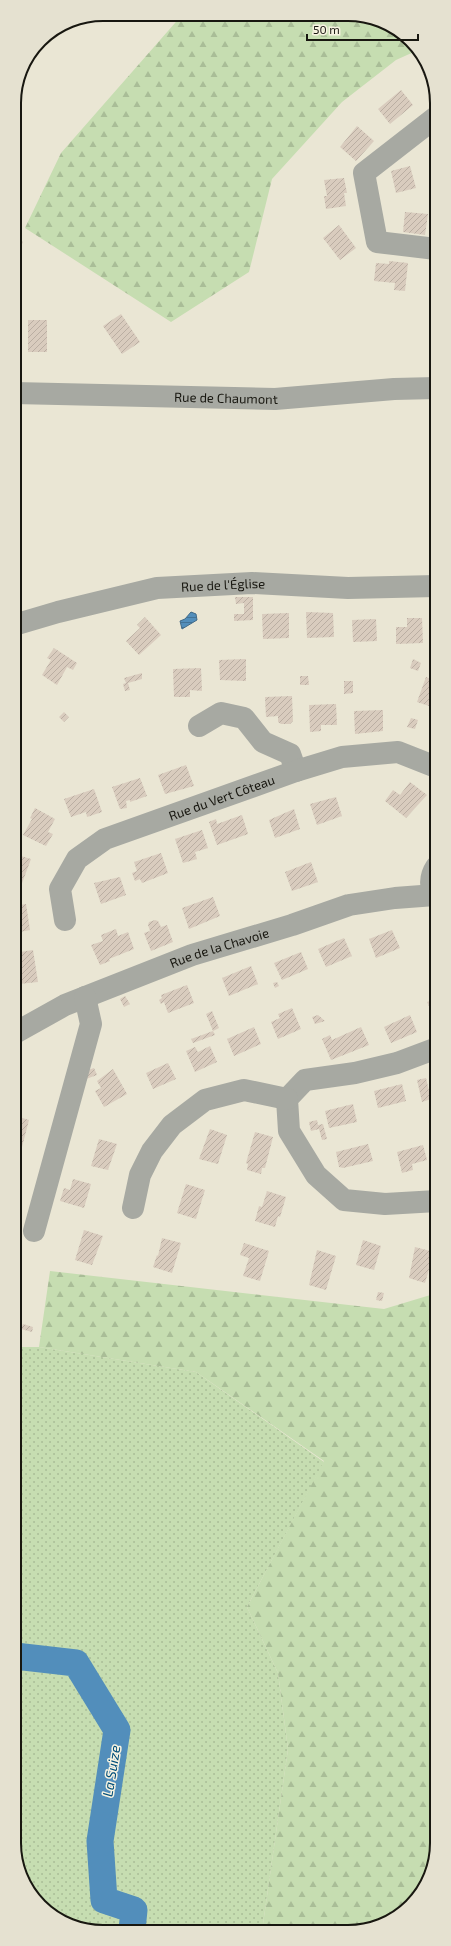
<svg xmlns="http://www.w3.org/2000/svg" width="451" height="1946" viewBox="0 0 451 1946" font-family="'Exo 2',sans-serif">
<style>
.grass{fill:url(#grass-dots)}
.forest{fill:url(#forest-firs)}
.water{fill:url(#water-rules);stroke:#416a88}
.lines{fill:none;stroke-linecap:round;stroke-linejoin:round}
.river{stroke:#528ebb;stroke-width:27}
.building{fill:url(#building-hatch)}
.minor{stroke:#a7a9a2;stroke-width:22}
.labels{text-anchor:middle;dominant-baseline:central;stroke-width:3;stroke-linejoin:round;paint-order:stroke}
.street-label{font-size:13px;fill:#181710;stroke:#f7f3e1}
.water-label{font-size:14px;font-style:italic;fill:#004e7a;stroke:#f7f3e1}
.rim{fill:none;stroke:#181710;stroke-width:2}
</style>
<defs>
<pattern id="grass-dots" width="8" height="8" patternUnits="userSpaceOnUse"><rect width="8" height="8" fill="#c6ddb1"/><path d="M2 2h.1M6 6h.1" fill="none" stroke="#a9bd97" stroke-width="1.8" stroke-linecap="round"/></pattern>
<pattern id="forest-firs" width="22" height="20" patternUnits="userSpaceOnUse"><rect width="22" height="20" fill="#c6ddb1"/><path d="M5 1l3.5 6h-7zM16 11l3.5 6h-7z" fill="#a9bd97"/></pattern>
<pattern id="water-rules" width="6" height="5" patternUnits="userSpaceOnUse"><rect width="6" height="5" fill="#528ebb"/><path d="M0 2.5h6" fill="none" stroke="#437397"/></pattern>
<pattern id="building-hatch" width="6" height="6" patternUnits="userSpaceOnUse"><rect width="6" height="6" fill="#d9ccbe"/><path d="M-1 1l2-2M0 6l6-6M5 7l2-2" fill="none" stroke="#baaea2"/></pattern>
</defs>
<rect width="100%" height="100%" fill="#eae6d4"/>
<path class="grass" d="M15 1347H39L196 1372 324 1462 247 1607 278 1673 288 1749 262 1931 85 1930 40 1906 15 1855Z"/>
<path class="forest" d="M182 15 366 16 411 40 416 51 396 60 342 102 272 179 249 272 171 322 25 228 61 153Z
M50 1271 384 1309 437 1293V1849L415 1902 392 1920 360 1931H262L288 1749 278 1673 247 1607 324 1461 196 1372 39 1347Z"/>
<path class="water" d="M191 612 196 614 197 620 182 629 180 621 185 619Z"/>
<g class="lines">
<path class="river" d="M15 1656 76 1663 117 1730 100 1841 104 1900 134 1910 132 1930"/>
</g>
<path class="building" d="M426 70 434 87 431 89 422 72Z
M401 90 413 105 390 124 378 109Z
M357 126 374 141 356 161 340 147Z
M410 166 416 188 396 193 391 171Z
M344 178 347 193H344L346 206 326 209 324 196H327L324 180Z
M405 212 428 214 425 235 403 232Z
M339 225 356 248 340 260 323 238Z
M14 238 23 242 14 262Z
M389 261 408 263 405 291 394 290 395 283 374 281 376 263 389 264Z
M121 314 140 342 122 354 103 326Z
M28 320H47V352H28Z
M235 597H253V620L234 621V614H244V603L236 604Z
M306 612 333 613 334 637 307 638Z
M289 613V638L263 639 262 614Z
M145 617 161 635 139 655 126 641 140 628 137 625Z
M407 618H422L423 643 396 644V627H407Z
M376 619 377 641 353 642 352 620Z
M54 648 77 663 73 670 67 667 57 685 42 675 51 660 47 658Z
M246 659V681L220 680 219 660Z
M413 659 421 663 418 671 410 668Z
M201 668 202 691 190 690V697H174L173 669Z
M142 673V679L128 683 130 690 125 691 123 684 126 683 124 678Z
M300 676H308L309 685H300Z
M426 677 436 681 435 708 417 702Z
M344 681H353V693L344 694Z
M292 696 293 721 290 724H281L278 722V716L266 717 265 697Z
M336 704 337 725H321V731L310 732 309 705Z
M383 710V731L355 734 354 711Z
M64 712 69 717 64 722 59 717Z
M411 718 418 720 415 729 407 727Z
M186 765 194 786 165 794 158 775Z
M140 778 147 796 130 802V800L126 801 127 808 120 809 112 787Z
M410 782 427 795 406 818 385 801 393 790 400 795Z
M94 789 102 812 87 817 86 812 71 817 64 799Z
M336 797 342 816 317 825 310 804Z
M35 808 55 819 48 832 53 834 46 846 23 835 32 819 30 818Z
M294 809 300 829 275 838 269 820Z
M242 815 248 834 217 845 209 822 216 819 217 824Z
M202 830 208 848 195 852 197 859 183 863 175 839Z
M161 853 168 873 142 883 140 879 135 881 132 873 137 871 134 862Z
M14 854 31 859 21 886 14 884Z
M311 862 318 882 292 891 285 872Z
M120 877 126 895 101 904 94 883Z
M213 897 220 916 189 929 182 908Z
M26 904 30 930 14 933V906Z
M155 920 158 921 161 927 167 925 173 942 151 951 144 933 150 931 148 925 149 922Z
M116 929 118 936 128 932 134 949 109 959 110 961 100 965 91 945 103 941 101 935Z
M392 930 400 948 376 958 369 939Z
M344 938 352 956 326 967 318 949Z
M33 950 38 982 19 984 16 969H14V953Z
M301 952 308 969 282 980 274 963Z
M251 966 258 984 229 996 222 978Z
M277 982 279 986 275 988 273 983Z
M187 985 194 1003 168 1013 164 1002 161 1004 159 1000 162 998 161 995Z
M125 996 130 1004 124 1007 120 999Z
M437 998V1018L435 1019 427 1002Z
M292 1008 301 1029 278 1039 271 1022 280 1018 278 1014Z
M212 1011 219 1028 213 1031 206 1014Z
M318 1015 325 1021 315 1024 312 1017Z
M410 1015 417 1032 391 1043 384 1027Z
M254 1027 261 1044 234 1056 227 1039Z
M361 1027 369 1045 331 1060 322 1039 330 1035 332 1040Z
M213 1031 215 1035 193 1043 191 1039Z
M210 1046 217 1062 195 1072 186 1051 195 1047 198 1052Z
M168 1063 176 1079 153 1089 146 1073Z
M94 1068 97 1075 86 1079 88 1070Z
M113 1069 127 1094 104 1107 95 1091 101 1088 97 1081Z
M426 1078 429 1091 437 1089V1107L433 1108 431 1099 422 1102 417 1080Z
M402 1084 406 1101 378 1108 374 1091Z
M353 1104 357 1122 329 1128 325 1111Z
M16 1116 29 1120 21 1151 15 1149V1123Z
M317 1120 318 1125 323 1124 327 1139 322 1140 319 1129 311 1131 309 1122Z
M210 1129 227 1135 218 1164 199 1159Z
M255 1132 273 1137 265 1168H262L261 1174 247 1170 248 1164 246 1163Z
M99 1139 117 1144 108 1170 91 1166Z
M368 1144 373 1161 343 1168 339 1167 336 1152Z
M423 1145 427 1160 412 1164 413 1170 402 1173 397 1152Z
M15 1162H17L16 1176 15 1175Z
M15 1178 21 1179 19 1199 15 1198Z
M73 1179 91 1184 84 1208 60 1201 64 1188 70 1190Z
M186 1184 205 1190 196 1219 177 1213Z
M267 1191 286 1197 280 1217 278 1216 275 1227 255 1221 259 1206 262 1207Z
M15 1230 20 1232 17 1242H15Z
M84 1230 103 1236 92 1265 75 1260Z
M162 1238 181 1243 172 1273 153 1267 157 1255 158 1256Z
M363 1240 381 1246 374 1270 356 1265Z
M244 1243 269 1251 260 1281 243 1276 249 1258 240 1255Z
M415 1247 434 1252 425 1283 409 1278Z
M317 1250 336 1256 326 1290 309 1285Z
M378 1292 384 1293 382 1301 376 1300Z
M23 1324 33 1327 32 1332 21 1329Z"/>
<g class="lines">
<g class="minor">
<path d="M436 117 364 173 377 242 436 249"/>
<path id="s1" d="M14 393 275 399 394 389 436 388"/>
<path id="s2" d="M14 625 58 612 157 588 252 583 348 588 436 586"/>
<path d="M199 726 221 713 244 718 263 742 290 754 296 771"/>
<path d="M436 867C430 876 429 888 436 897"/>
<path id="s3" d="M65 920 60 889 77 859 105 839 296 771 342 757 398 752 436 767"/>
<path id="s4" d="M15 1033 65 1005 192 955 292 925 349 905 395 898 435 895"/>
<path d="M437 1048 397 1063 355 1073 305 1080 287 1099 289 1131 316 1175 344 1200 385 1204 437 1201"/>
<path d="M133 1208 140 1175 152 1151 172 1125 205 1100 244 1090 287 1099"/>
<path d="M34 1231 91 1024 85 997"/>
</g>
</g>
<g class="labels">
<g class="street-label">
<text stroke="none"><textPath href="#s1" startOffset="212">Rue de Chaumont</textPath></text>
<text stroke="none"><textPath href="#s2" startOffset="214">Rue de l'Église</textPath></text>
<text stroke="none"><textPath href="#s3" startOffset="224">Rue du Vert Côteau</textPath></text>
<text stroke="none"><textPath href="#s4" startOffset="222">Rue de la Chavoie</textPath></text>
</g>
<g class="water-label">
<text transform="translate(111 1771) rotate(-81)">La Suize</text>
</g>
</g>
<path d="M0 0H451V1946H0ZM103 21H348A82 82 0 0 1 430 103V1843A82 82 0 0 1 348 1925H103A82 82 0 0 1 21 1843V103A82 82 0 0 1 103 21Z" fill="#e5e1d0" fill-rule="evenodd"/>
<path class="rim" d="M103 21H348A82 82 0 0 1 430 103V1843A82 82 0 0 1 348 1925H103A82 82 0 0 1 21 1843V103A82 82 0 0 1 103 21Z"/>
<path d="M307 34v6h111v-6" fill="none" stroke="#181710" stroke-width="2"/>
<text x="313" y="34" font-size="12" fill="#181710" stroke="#f7f3e1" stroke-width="3" paint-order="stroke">50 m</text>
</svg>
